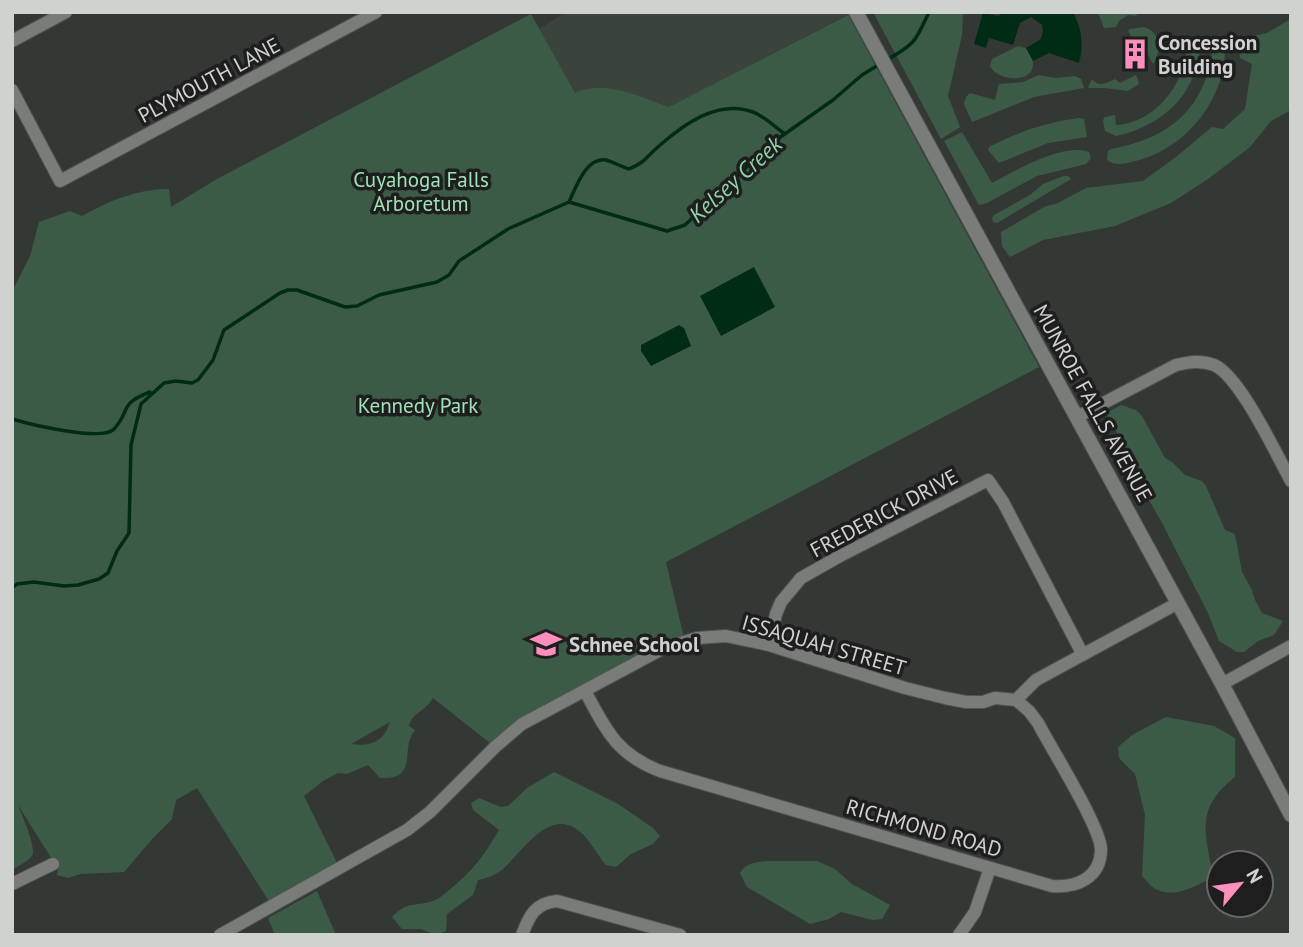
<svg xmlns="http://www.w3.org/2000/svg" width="1303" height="947" viewBox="0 0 1303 947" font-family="'PT Sans',sans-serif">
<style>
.built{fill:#3a433c}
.green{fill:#3c5b47;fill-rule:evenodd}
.water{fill:#002c16}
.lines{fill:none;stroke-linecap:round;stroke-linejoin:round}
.stream{stroke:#002c16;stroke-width:3.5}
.minor-casing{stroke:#505451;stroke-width:14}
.tertiary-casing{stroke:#505451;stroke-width:16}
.minor{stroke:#7a7c7a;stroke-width:12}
.tertiary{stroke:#7a7c7a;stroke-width:14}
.labels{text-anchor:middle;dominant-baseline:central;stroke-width:7;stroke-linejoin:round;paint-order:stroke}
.poi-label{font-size:21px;font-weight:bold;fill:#d0d2d0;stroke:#1d1e1d;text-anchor:start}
.street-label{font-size:21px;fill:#d0d2d0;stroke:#1d1e1d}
.park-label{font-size:21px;fill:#9ee3b7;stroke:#1d1e1d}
.water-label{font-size:23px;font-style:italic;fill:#8ed3a7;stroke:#1d1e1d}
</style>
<rect width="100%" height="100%" fill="#343835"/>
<path class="built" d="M566 12H856L858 16 851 20 847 15 659 113 599 137 539 29Z"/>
<path class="green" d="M873 12H963L962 35 948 96 960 127 941 139Z
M1098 12H1135L1137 16 1128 15 1119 21 1116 27 1104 28Z
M531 14 575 93C605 79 639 97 669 107L848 15 1039 367 666 562 685 642 585 691 495 747 433 698C425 712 413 711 409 726L415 730C399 749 420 780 380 778L368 765 347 774 338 773 323 781 304 796 340 869 272 906 197 788 176 800 172 819 153 838 124 872 80 874 68 878 57 875 59 862 55 864 18 805C21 814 37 847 32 856 28 861 18 866 12 870V292L30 256 39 222 70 211 82 216C109 201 137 189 169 189L171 207 217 179ZM390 722C384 742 370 747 351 744Z
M1289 20H1291V110L1271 121 1250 147 1208 179 1171 203 1115 226 1043 240 1010 257 1002 246 1001 232 1046 206 1056 204 1086 188 1143 181 1176 157 1212 127 1223 129 1245 109 1252 64 1240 58V39L1267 33Z
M1144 27C1161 33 1162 49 1153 64L1142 44 1137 46 1128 31 1130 29Z
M1198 39 1201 41C1198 93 1165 125 1116 136L1105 131 1103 120 1105 117 1115 115 1116 125C1154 123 1182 87 1187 52L1180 50V47Z
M1218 42 1225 49C1225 99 1187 147 1139 160 1128 163 1116 167 1107 160L1108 151 1111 149C1170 138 1206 109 1213 46Z
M1018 46 1026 48C1029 53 1034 60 1033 65 1032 84 997 81 990 66L992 59Z
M1039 75 1056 78 1075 76 1081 79 1084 88 1034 97 972 122 964 104 966 97 970 93 995 100 999 84 1023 82Z
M1136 75 1139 84 1128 91 1105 88H1088L1092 79C1099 88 1106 83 1115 79L1120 83Z
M1079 118 1084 119 1087 137 1048 143 999 163 988 150 989 147C1017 132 1048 122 1079 118Z
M962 132 992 183C1015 171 1063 142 1089 152L1091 158 1086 164 1037 176 987 203 979 205 944 141Z
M1064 176H1068L1071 179 997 223 993 222 992 218 994 215 1030 195 1043 184Z
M1121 405 1136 410 1142 416 1165 458 1172 462 1185 475 1202 481 1206 486 1225 530 1235 534 1242 572 1251 588 1255 600 1262 613 1283 621 1274 635 1258 641 1244 652H1237L1219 641 1208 613 1161 521 1146 495 1135 465 1106 413Z
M1166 717 1214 726 1235 738V777C1195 808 1205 833 1213 876 1198 886 1172 900 1154 888 1150 885 1146 880 1142 876L1145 815 1135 774 1119 758 1118 747 1132 735Z
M554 772 618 804 653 828 660 836 653 844 631 854 616 867 606 865C597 855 590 839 579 831 549 807 522 852 503 869 496 875 487 878 478 880L473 895 447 914 446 931 436 935 421 929H402L392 917C408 899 420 908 437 899 443 896 449 890 454 886 476 867 484 855 499 830L473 810 471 803 479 798 501 807 508 806 527 788Z
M769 861H817L835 869 852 884 890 905 882 919 873 920 841 912 829 919 810 924 747 887 740 873C746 862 758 862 769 861Z
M317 891 336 935H275L268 918Z"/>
<path class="water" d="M1004 12H1073C1082 29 1084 45 1079 63L1049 53 1033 61 1026 48 1041 39 1043 31 1042 25 1031 17 1020 23 1013 45 989 38 986 48 974 44 983 13 998 16Z
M754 267 775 307 721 336 700 296Z
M679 325 684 328 691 346 651 366 641 351V345Z"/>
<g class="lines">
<path class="stream" d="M887 60C916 43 915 42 929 12
M569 202C576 187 586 157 606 160 613 162 622 167 629 169 646 162 646 157 659 146 684 124 718 99 753 112 764 116 775 127 785 134
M12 419C29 424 102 442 114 429 131 411 118 404 150 392
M12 588 17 584 34 582 64 586 78 585 99 579 108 573 117 551 129 533 131 445 141 404 164 383 176 381 192 383 198 380 213 360 224 330 280 293 288 290H297L345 307 357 306 379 295 437 282 449 275 459 261 508 229 569 202 667 231 685 225 772 143 833 100 862 75 880 64"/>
<g class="minor-casing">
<path id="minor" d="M12 41 66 12
M12 90 60 181 376 12
M1077 417 1176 365C1189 362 1201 360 1214 365 1240 376 1276 454 1291 481
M769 645 776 614 781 602 801 578 840 556 988 480 1003 502 1083 655
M1222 684 1291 646
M1016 700 1036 680 1178 603
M12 884 53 864
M220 935 407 830 430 812 495 747 522 724 662 649 697 638 726 636 769 645 905 688 945 698 966 702H983L995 698 1016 700 1029 711 1038 723C1051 748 1100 826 1101 849 1101 878 1076 888 1052 886L660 771C616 754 606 730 585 691
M522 935C529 916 535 903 557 901L680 935
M959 935 975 912 990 868"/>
</g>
<g class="tertiary-casing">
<path id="tertiary" d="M856 12 1222 684 1291 815"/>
</g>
<use href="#minor" class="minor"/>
<use href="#tertiary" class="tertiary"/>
</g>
<defs>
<g id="building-bare" transform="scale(2.415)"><path d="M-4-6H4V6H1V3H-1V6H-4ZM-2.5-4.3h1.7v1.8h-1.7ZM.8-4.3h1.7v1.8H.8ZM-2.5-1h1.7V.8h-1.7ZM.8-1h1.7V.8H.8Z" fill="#fe8ebd" stroke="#1d1e1d" stroke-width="2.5" paint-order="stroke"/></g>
<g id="school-bare" transform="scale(2.415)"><path d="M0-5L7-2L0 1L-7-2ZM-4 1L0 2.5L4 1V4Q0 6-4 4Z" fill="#fe8ebd" stroke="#1d1e1d" stroke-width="2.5" paint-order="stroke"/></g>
</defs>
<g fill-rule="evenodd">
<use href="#building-bare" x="1135" y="54"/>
<use href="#school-bare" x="546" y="644"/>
</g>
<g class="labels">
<g class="poi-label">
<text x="1158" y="42">Concession<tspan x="1158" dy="24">Building</tspan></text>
<text x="569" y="644">Schnee School</text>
</g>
<g class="street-label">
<text transform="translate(209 80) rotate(-28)">PLYMOUTH LANE</text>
<text transform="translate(1093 403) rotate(61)">MUNROE FALLS AVENUE</text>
<text transform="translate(884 513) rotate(-28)">FREDERICK DRIVE</text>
<text transform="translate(824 645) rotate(16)">ISSAQUAH STREET</text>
<text transform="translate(924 828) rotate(16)">RICHMOND ROAD</text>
</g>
<g class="park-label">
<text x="421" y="179">Cuyahoga Falls<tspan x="421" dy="24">Arboretum</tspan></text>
<text x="418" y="405">Kennedy Park</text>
</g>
<g class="water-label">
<text transform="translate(735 179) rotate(-42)">Kelsey Creek</text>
</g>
</g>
<rect width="1303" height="947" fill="none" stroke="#d0d2d0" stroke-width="28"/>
<g transform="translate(1240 884) rotate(61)"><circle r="33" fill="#1d1e1d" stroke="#656665" stroke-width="2"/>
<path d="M0-5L12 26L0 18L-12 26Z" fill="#fe8ebd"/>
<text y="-10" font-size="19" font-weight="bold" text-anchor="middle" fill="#d0d2d0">N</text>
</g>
</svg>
